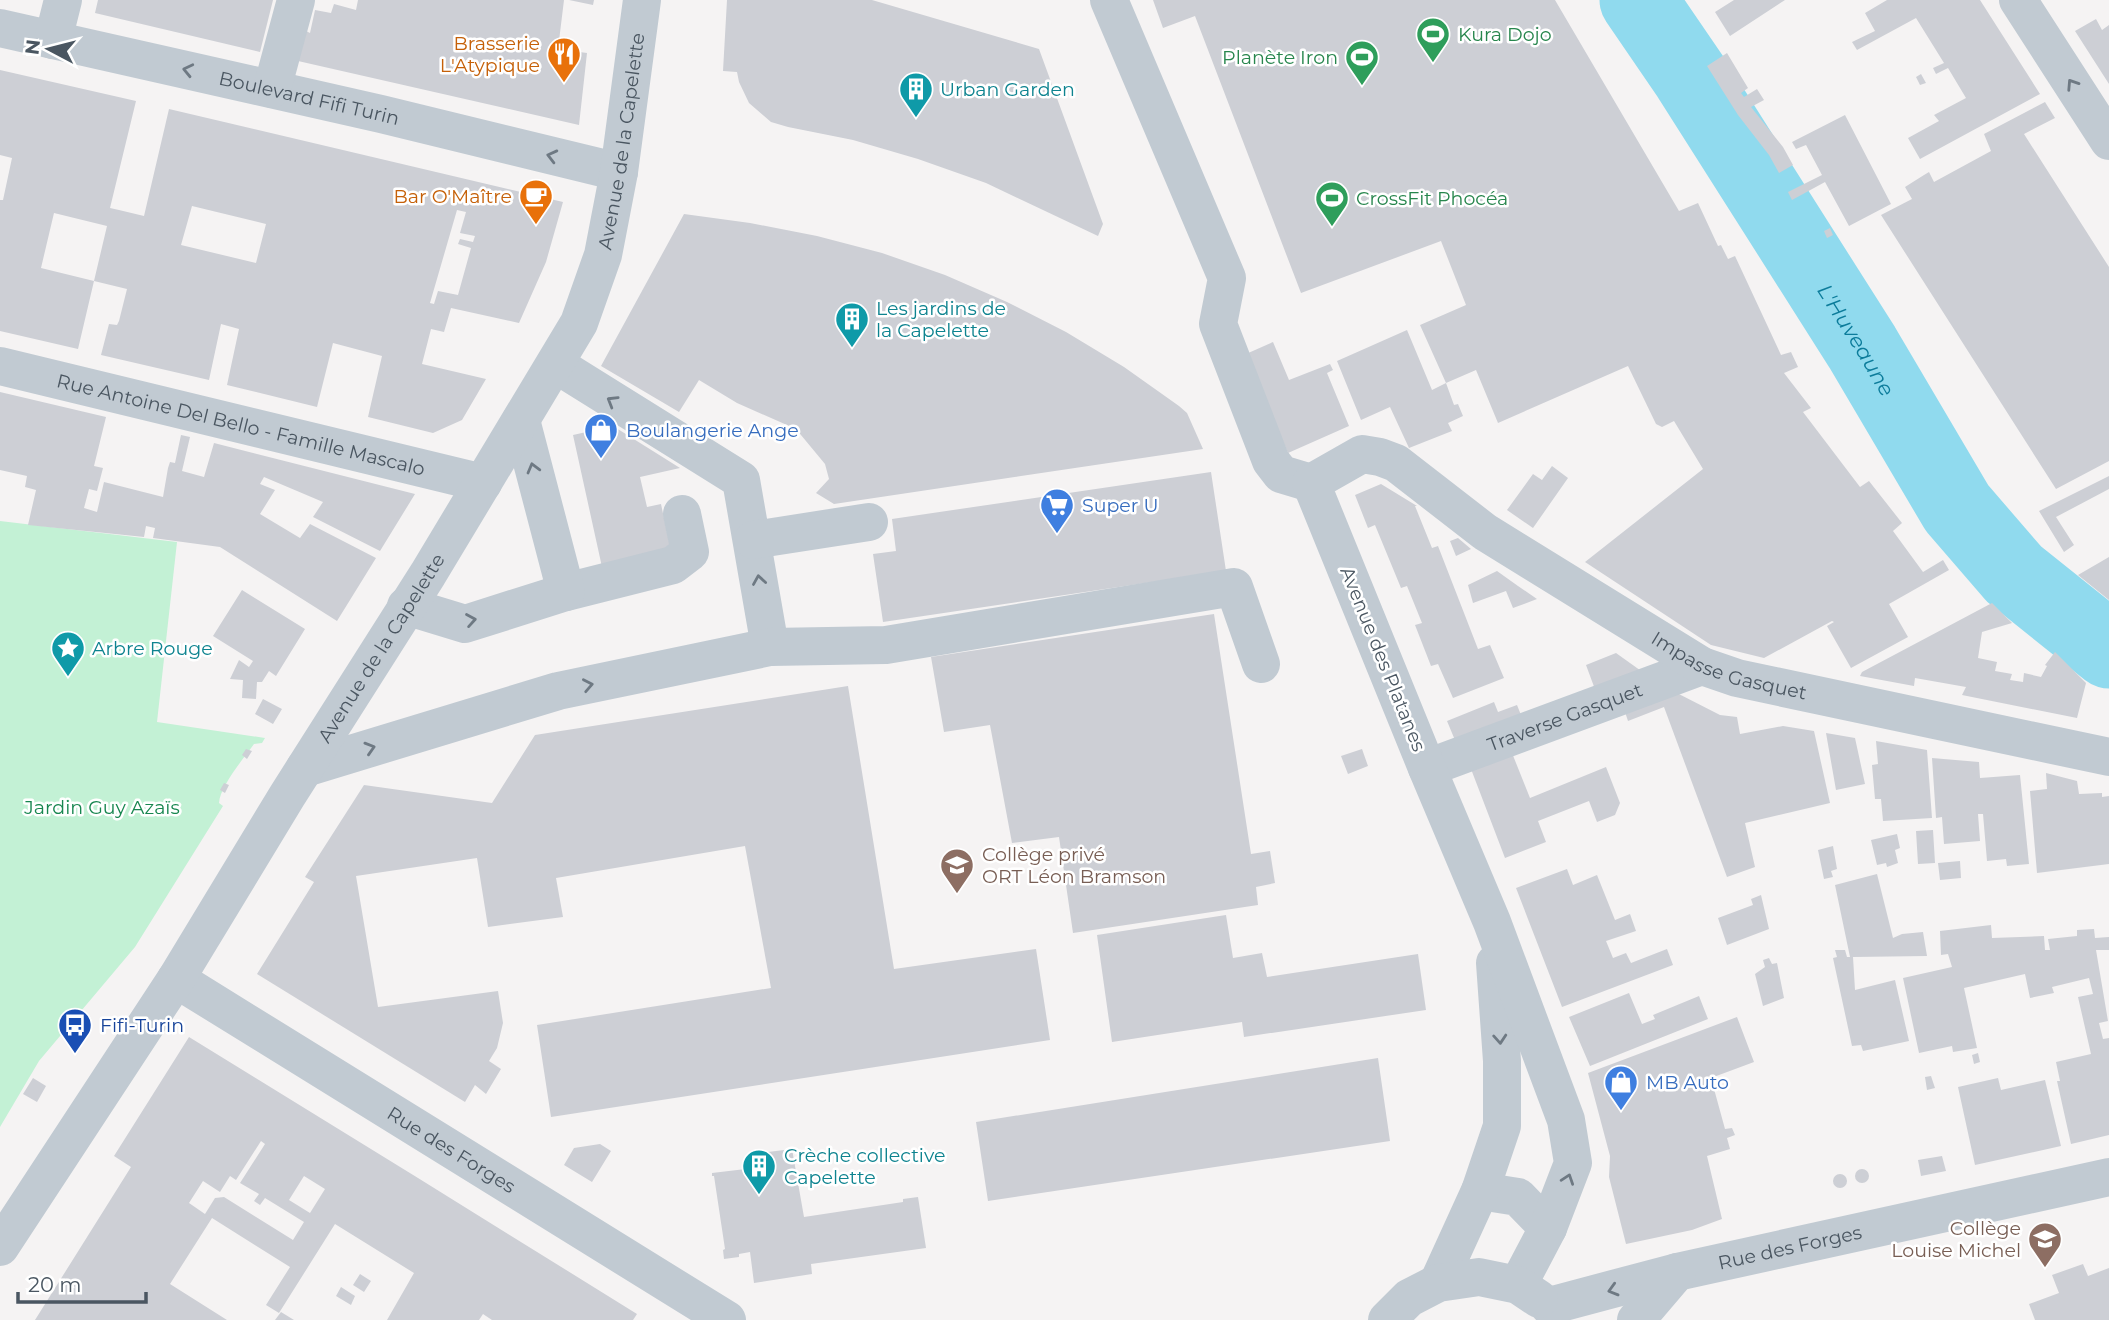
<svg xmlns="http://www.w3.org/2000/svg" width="2109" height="1320" viewBox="0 0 2109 1320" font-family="Montserrat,sans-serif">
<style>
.green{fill:#c3f1d5}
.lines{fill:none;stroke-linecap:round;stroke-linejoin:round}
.river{stroke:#90daee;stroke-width:77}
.building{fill:#cdcfd5;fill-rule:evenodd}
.minor{stroke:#c1cad2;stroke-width:38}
.oneway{stroke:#6e7983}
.labels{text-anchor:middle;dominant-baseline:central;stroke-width:5;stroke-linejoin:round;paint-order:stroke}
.leisure-label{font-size:19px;fill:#27864d;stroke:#fff;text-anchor:start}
.food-label{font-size:19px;fill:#c56008;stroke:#fff;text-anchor:end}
.culture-label{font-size:19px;fill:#0d838f;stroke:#fff;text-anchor:start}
.street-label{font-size:19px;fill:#4a5661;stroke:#fff}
.shop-label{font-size:19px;fill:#366cbe;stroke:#fff;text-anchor:start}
.park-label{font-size:19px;fill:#17864f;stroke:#fff}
.education-label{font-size:19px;fill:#785e54;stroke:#fff;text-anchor:start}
.transit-label{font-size:19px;fill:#164399;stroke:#fff;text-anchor:start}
.water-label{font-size:21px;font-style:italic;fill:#0c7c9b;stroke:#fff}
</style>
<rect width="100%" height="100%" fill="#f5f3f3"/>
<path class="green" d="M0 521 177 542 157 722 265 738 262 743 254 744C244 758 220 786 219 803L223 806 135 947 39 1061 0 1127Z"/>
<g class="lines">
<path class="river" id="s1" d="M1638 0 1690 76 1862 347 1957 508 2014 574 2109 650"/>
</g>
<path class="building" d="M98 0H273L260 52 95 13Z
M358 0H564L558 49 587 53 579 125 298 61 306 31 310 33 315 10 331 13 334 4 356 10Z
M569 0H594L593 5Z
M727 0H872L1039 49 1103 224 1098 236 986 183 918 159 853 140 788 127 771 122 749 103 739 82 737 72 723 71Z
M1153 0H1555L1679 211 1698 203 1718 246 1721 245 1728 259 1735 256 1781 355 1791 352 1798 367 1784 373 1811 408 1803 412 1860 487 1869 481 1902 523 1893 531 1923 572 1943 560 1949 570 1889 604 1908 637 1851 668 1827 626 1834 622 1832 621 1764 658 1711 645 1585 562 1703 469 1674 421 1662 427 1656 424 1628 366 1498 423 1476 370 1446 383 1420 325 1466 305 1441 241 1301 293 1195 16 1163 28Z
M1734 0H1785L1730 36 1715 12Z
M1887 0H1980L2040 94 1920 159 1908 138 1939 121 1934 115 1966 98 1948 68 1936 74 1933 68 1944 63 1916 18 1857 50 1852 42 1875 31 1865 13Z
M2096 19 2102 30 2109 25V84L2075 31Z
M1727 53 1748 88 1741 93 1744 97 1757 89 1764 100 1751 107 1783 147 1793 165 1779 173 1769 155 1738 115 1707 66Z
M0 70 136 101 110 208 119 210 144 216 169 109 563 202 546 262 519 323 451 308 444 332 431 329 422 364 486 379 462 420 433 433 368 417 382 356 333 343 317 407 227 385 239 329 221 324 209 380 101 355 109 324 117 325 119 321 127 289 94 281 107 226 54 213 41 268 94 281 78 349 0 331V200H3L12 158 0 155ZM192 206 266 224 256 263 181 245ZM457 210 466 212 460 233 475 236 473 242 460 239 458 244 471 248 458 295 438 291 434 304 430 303Z
M1921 74 1926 83 1920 85 1916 77Z
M2045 102 2055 118 2024 134 2109 267V461L2056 489 1881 215 1912 199 1905 187 1924 175 1929 172 1934 182 1991 151 1984 134Z
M1845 115 1891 204 1849 226 1825 182 1792 200 1788 192 1822 175 1806 145 1796 149 1792 142Z
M684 214 750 223 817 236 882 253 945 275 1007 302 1066 332 1124 367 1179 406 1187 413 1203 449 834 504 816 493 829 479 825 464 796 429 737 403 699 380 679 412 601 366Z
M1830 228 1833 235 1827 238 1824 231Z
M1407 330 1432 390 1446 383 1454 405 1458 404 1463 416 1448 423 1452 431 1409 448 1390 407 1361 420 1337 361Z
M1273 342 1289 380 1330 364 1333 370 1327 373 1349 426 1288 453 1246 354Z
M0 392 106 417 94 466 103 468 97 491 89 489 84 508 97 512 104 482 163 497 168 468 170 462 175 463 181 435 190 437 182 471 204 477 214 443 415 494 380 551 313 517 323 502 264 477 260 484 275 490 260 514 300 538 310 524 376 558 337 621 220 547 153 538 155 528 146 526 144 537 28 525 36 490 25 487 27 476 0 470Z
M613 426 680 468 640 477 647 507 661 504 671 551 602 567 573 435Z
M1552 466 1568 478 1533 528 1507 510 1533 474 1542 480Z
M1211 472 1226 571 883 622 873 554 896 551 892 519Z
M2109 476V489L2056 517 2074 545 2064 552 2039 511Z
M1381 484 1417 506H1415L1432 548 1438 546 1478 649 1490 645 1504 678 1453 698 1438 664 1431 666 1415 625 1422 623 1407 586 1401 588 1375 525 1368 528 1355 495Z
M1458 538 1471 549 1456 556 1450 541Z
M2109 557V600L2078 575Z
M1497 571 1518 586 1537 599 1513 608 1506 591 1473 603 1468 585Z
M242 590 305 629 276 676 269 671 262 682H257L256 699 242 698 243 680 230 679 239 660 249 667 253 661 213 636Z
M1992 603 2012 623 1982 632 1978 658 1997 662 1995 671 2012 674 2010 680 2023 682 2024 673 2041 677 2047 666 2045 665 2055 652 2086 683 2077 718 1962 695 1966 687 1915 678 1914 686 1860 676 1862 672Z
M1214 614 1251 854 1270 851 1275 883 1256 887 1258 905 1073 933 1059 837 1012 843 990 725 944 732 931 657Z
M1616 653 1644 673 1596 692 1586 665Z
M848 686 894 969 1036 949 1050 1040 551 1117 537 1025 771 988 745 846 556 878 563 917 488 927 477 858 356 876 378 1007 498 991 503 1023 497 1048 489 1061 501 1069 486 1094 475 1085 465 1102 257 974 314 882 305 877 364 785 492 803 535 735Z
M1671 690 1720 715 1737 717 1740 734 1783 726 1814 731 1830 803 1745 823 1755 867 1727 877 1664 707 1628 721 1624 709Z
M263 699 282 709 273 724 255 714Z
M1494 702 1498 712 1517 705 1523 720 1457 745 1447 721Z
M1826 733 1855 738 1865 784 1836 790Z
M1876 741 1927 750 1932 818 1883 821 1881 799H1875L1872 765 1878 764Z
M246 749 252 751 247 759 242 755Z
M1362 749 1368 766 1348 774 1341 756Z
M1512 753 1530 798 1606 767 1620 803 1615 815 1597 822 1589 801 1538 821 1546 842 1505 858 1471 769Z
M1932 758 1979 762 1980 778 2020 775 2029 864 2007 866 2006 859 1987 861 1983 814H1978L1980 841 1944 844 1942 817 1936 818Z
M2046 773 2077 781 2079 794 2102 793V797L2109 796V864L2037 873 2030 791 2047 789Z
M224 783 229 785 225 793 220 790Z
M1933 830 1935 863 1918 864 1916 831Z
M1897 834 1900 848 1895 850 1898 863 1887 867 1886 863 1877 865 1871 840Z
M1833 846 1837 869 1831 871 1833 877 1824 879 1818 850Z
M1960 861 1961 878 1940 880 1938 863Z
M1567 869 1573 885 1597 875 1615 920 1630 914 1636 931 1606 941 1613 958 1626 953 1631 963 1667 949 1673 965 1562 1007 1516 888Z
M1877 874 1893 938 1902 934 1923 932 1927 956 1853 957 1855 990 1895 980 1909 1041 1863 1051 1861 1045 1852 1046 1833 958 1837 957 1835 950H1845L1847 957H1850L1835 885Z
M1761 895 1769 929 1727 945 1718 918 1753 905 1751 899Z
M1226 915 1233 958 1262 953 1267 977 1418 954 1426 1010 1244 1037 1242 1022 1112 1042 1097 935Z
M1991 925 1992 938 2044 936 2045 950H2050L2048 939 2077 936V930L2094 929 2095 938 2109 937V950H2096L2108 1021 2099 1023 2103 1039 2109 1038V1135L2071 1144 2057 1081H2060L2056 1062 2091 1054 2078 997 2093 994 2089 978 2052 987 2054 993 2030 998 2025 974 1964 988 1977 1048 1953 1052 1952 1046 1919 1053 1903 978 1952 967 1948 954 1941 955 1940 931Z
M1769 958 1772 964 1777 963 1784 998 1763 1006 1755 974 1765 967 1763 960Z
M1629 993 1642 1024 1655 1019 1653 1015 1699 996 1708 1019 1590 1066 1569 1017Z
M1737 1017 1754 1062 1711 1078 1725 1129 1732 1128 1735 1135 1727 1138 1730 1149 1707 1156 1722 1219 1692 1230 1626 1244 1609 1177 1610 1156 1588 1073Z
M189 1037 418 1178 637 1314 633 1320H492L483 1314 479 1320H387L414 1273 335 1224 279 1313 266 1305 290 1267 212 1218 170 1284 227 1320H35L131 1167 114 1156ZM261 1141 265 1144 240 1183 259 1194 254 1201 260 1205 265 1198 304 1222 293 1240 224 1197 215 1198 205 1214 189 1203 203 1181 220 1192 230 1176 236 1180ZM304 1176 325 1189 310 1213 289 1200Z
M1978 1053 1980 1062 1974 1064 1972 1055Z
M1378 1058 1390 1141 988 1201 976 1122Z
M1931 1076 1935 1088 1927 1090 1925 1077Z
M33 1078 46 1086 37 1102 23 1094Z
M1998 1078 2001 1090 2045 1080 2061 1146 1975 1165 1958 1087Z
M600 1144 611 1151 592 1182 564 1165 574 1148Z
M792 1149 804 1217 903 1202V1199L918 1197 926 1248 811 1264 812 1274 754 1283 750 1252 739 1254V1257L724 1259 723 1250 725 1249 714 1176H712V1173L754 1168 752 1154Z
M1942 1156 1946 1171 1921 1176 1918 1160Z
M1855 1176a7 7 0 1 1 14 0a7 7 0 1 1-14 0Z
M1833 1181a7 7 0 1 1 14 0a7 7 0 1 1-14 0Z
M2083 1264 2088 1276 2109 1268V1320H2035L2029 1304 2059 1293 2052 1275Z
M360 1274 371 1281 364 1292 353 1285Z
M341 1287 355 1296 351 1305 336 1296Z
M281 1312 294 1320H275Z"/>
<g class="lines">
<g class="minor">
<path d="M1109 0 1227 278 1218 324 1271 461 1281 474 1311 483"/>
<path d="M2018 0 2109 141"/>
<path id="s2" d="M0 28 381 114 619 172"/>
<path d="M53 40 63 0"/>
<path d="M272 89 296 0"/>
<path d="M555 364 741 480 770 647"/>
<path id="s3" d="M0 366 483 483"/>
<path d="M753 540 869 522"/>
<path d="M566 592 673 565 690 552 682 514"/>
<path d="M406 606 465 624 566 592 521 420"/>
<path d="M305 768 558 691 770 647 886 645 1234 587 1261 664"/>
<path id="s4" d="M1427 768 1702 666"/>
<path id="s5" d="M176 979 727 1320"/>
<path d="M1480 1191 1518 1197 1548 1228"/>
<path id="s6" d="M0 1247 176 979 287 796 428 574 579 323 603 255 619 172 642 0"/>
<path d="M1438 1283 1480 1191 1502 1126V1061L1495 963"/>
<path id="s7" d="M1518 1285 1548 1228 1573 1163 1566 1120 1492 922 1427 768 1311 483 1362 454 1380 457 1396 463 1485 532 1702 666 1737 678 2109 757"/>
<path id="s8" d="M1549 1306 1677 1272 2109 1177"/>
<path d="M1387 1320 1409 1298 1438 1283 1479 1277 1518 1285 1539 1299"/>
<path d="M1636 1320 1677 1272"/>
</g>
</g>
<defs><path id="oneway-chevron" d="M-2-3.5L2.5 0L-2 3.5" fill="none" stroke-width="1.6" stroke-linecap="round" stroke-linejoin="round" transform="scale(1.75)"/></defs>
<g class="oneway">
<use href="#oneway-chevron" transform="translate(188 70) rotate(-167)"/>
<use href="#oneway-chevron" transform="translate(2072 84) rotate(-123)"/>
<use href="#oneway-chevron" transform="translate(552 156) rotate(-166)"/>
<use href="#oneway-chevron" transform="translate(612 401) rotate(-149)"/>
<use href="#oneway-chevron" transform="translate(533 468) rotate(-105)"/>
<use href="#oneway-chevron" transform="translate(759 580) rotate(-99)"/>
<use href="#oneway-chevron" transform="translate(471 620) rotate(-10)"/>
<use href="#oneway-chevron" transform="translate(588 685) rotate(-11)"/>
<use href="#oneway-chevron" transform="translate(370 748) rotate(-17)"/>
<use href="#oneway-chevron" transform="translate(1500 1039) rotate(86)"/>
<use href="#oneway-chevron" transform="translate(1568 1179) rotate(-71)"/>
<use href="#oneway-chevron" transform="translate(1613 1290) rotate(164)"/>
</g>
<defs>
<g id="stadium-pin" transform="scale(1.75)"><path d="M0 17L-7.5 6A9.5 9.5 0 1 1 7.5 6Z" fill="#2e9e5b" stroke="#fff"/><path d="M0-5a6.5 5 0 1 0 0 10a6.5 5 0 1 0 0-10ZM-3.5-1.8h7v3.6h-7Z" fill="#fff"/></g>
<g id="restaurant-pin" transform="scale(1.75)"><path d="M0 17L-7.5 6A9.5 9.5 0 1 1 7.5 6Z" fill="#e8710a" stroke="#fff"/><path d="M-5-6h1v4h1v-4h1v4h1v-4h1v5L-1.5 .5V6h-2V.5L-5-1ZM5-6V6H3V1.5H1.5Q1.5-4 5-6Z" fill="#fff"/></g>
<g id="building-pin" transform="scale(1.75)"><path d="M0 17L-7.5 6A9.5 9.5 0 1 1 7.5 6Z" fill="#0f9aa8" stroke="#fff"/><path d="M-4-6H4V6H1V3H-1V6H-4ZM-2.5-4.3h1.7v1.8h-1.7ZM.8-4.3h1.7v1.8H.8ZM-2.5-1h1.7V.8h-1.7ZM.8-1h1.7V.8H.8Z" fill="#fff"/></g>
<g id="cafe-pin" transform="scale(1.75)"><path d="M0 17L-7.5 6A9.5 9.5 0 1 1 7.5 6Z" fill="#e8710a" stroke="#fff"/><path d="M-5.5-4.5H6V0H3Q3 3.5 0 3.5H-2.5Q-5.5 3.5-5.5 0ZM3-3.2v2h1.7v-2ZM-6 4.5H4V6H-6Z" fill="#fff"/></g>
<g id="shop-pin" transform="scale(1.75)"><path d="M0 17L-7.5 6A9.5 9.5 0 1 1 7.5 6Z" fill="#3f7fe0" stroke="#fff"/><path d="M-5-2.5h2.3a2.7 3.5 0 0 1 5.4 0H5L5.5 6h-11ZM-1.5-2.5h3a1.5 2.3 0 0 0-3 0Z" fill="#fff"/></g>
<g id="supermarket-pin" transform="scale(1.75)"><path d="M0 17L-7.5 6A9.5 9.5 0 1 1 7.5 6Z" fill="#3f7fe0" stroke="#fff"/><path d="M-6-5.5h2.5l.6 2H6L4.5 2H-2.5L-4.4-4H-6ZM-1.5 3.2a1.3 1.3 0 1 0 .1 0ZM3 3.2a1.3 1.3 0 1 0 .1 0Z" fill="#fff"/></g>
<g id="sight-pin" transform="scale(1.75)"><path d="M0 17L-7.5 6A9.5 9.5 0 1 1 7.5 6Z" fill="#0f9aa8" stroke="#fff"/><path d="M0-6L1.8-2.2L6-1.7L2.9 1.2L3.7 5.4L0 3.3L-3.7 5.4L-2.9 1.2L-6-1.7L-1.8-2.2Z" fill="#fff"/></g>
<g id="school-pin" transform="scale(1.75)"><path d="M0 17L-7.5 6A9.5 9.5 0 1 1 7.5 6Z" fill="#8d6e63" stroke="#fff"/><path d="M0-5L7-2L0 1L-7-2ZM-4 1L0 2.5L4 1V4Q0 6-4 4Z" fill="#fff"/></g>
<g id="bus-pin" transform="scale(1.75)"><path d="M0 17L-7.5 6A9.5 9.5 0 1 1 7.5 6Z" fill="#1a4fb4" stroke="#fff"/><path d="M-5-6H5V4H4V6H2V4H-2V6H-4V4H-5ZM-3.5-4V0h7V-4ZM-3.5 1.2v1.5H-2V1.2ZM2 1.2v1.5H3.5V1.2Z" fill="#fff"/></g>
</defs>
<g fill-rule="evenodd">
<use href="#stadium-pin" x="1433" y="34"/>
<use href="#restaurant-pin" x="564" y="54"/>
<use href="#stadium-pin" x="1362" y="57"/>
<use href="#building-pin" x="916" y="89"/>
<use href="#cafe-pin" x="536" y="196"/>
<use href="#stadium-pin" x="1332" y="198"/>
<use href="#building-pin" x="852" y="319"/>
<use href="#shop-pin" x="601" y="430"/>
<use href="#supermarket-pin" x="1057" y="505"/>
<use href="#sight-pin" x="68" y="648"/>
<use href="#school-pin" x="957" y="865"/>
<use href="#bus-pin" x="75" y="1025"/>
<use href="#shop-pin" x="1621" y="1082"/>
<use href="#building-pin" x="759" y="1166"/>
<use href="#school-pin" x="2045" y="1239"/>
</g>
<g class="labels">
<g class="leisure-label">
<text x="1458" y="34">Kura Dojo</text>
<text x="1338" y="57" text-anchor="end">Planète Iron</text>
<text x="1356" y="198">CrossFit Phocéa</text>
</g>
<g class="food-label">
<text x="540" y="43">Brasserie<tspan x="540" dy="22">L'Atypique</tspan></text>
<text x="512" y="196">Bar O'Maître</text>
</g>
<g class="culture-label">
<text x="940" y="89">Urban Garden</text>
<text x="876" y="308">Les jardins de<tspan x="876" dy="22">la Capelette</tspan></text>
<text x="92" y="648">Arbre Rouge</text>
<text x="784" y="1155">Crèche collective<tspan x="784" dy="22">Capelette</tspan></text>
</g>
<g class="street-label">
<text stroke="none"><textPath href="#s2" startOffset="317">Boulevard Fifi Turin</textPath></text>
<text stroke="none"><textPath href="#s6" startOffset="1278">Avenue de la Capelette</textPath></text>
<text stroke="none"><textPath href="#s3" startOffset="248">Rue Antoine Del Bello - Famille Mascalo</textPath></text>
<text stroke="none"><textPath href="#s6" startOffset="710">Avenue de la Capelette</textPath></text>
<text transform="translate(1383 659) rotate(68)">Avenue des Platanes</text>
<text stroke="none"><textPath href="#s7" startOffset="1351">Impasse Gasquet</textPath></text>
<text stroke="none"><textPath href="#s4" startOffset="147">Traverse Gasquet</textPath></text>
<text stroke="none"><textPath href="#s5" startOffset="324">Rue des Forges</textPath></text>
<text stroke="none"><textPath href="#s8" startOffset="248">Rue des Forges</textPath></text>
</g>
<g class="shop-label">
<text x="626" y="430">Boulangerie Ange</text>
<text x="1082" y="505">Super U</text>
<text x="1646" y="1082">MB Auto</text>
</g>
<g class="park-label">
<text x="102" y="807">Jardin Guy Azaïs</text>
</g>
<g class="education-label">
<text x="982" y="854">Collège privé<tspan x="982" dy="22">ORT Léon Bramson</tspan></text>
<text x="2021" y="1228" text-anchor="end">Collège<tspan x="2021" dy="22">Louise Michel</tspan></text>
</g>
<g class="transit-label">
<text x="100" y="1025">Fifi-Turin</text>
</g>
<g class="water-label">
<text stroke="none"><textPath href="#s1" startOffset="404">L'Huveaune</textPath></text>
</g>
</g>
<g transform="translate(49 49) rotate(277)" stroke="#ffffff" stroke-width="5" paint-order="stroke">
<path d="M0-5L12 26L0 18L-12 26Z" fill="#4a5661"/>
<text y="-10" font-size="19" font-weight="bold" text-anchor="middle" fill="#4a5661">N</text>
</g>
<path d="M18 1292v10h128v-10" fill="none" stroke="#4a5661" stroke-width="3.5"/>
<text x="28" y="1292" font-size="21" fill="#4a5661" stroke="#ffffff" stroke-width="5" paint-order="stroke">20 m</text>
</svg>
